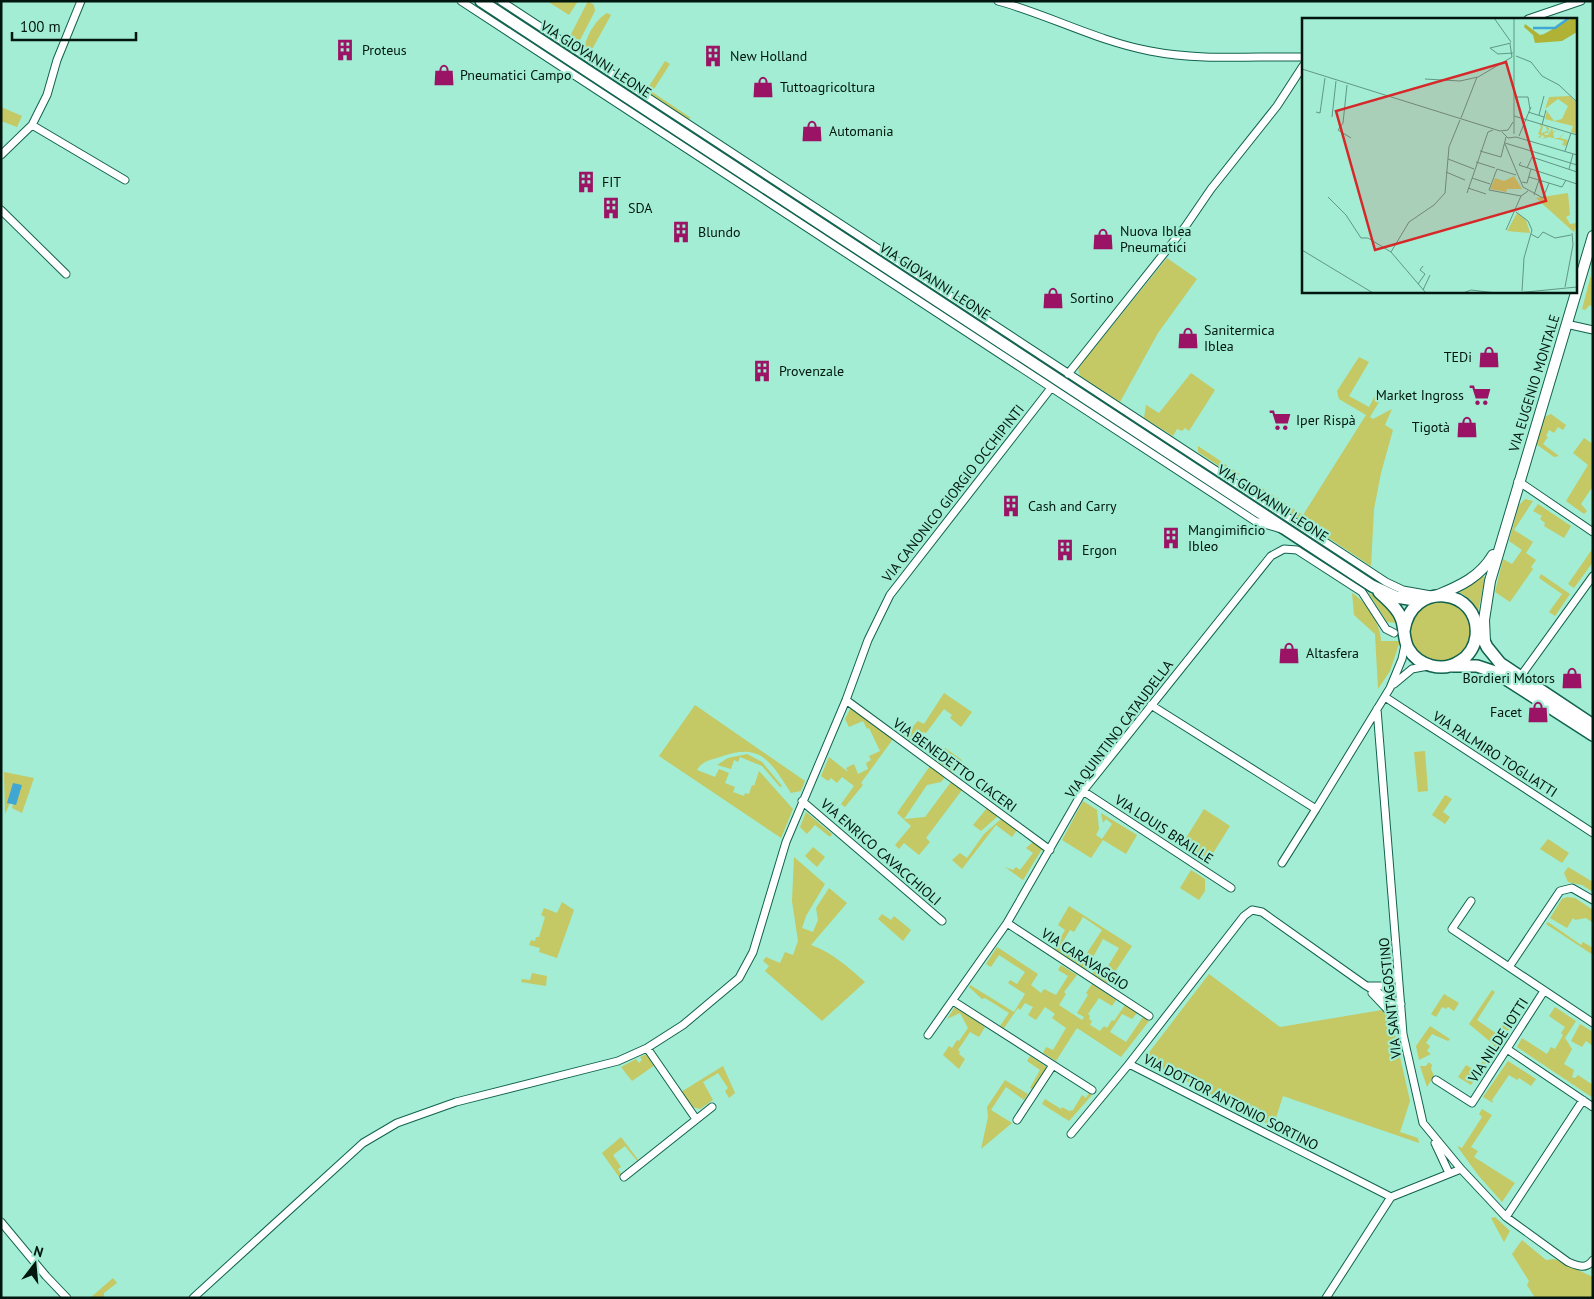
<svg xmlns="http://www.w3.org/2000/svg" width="1594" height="1299" viewBox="0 0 1594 1299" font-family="'PT Sans',sans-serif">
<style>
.green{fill:#c4c865;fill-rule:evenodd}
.water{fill:#40a7d5}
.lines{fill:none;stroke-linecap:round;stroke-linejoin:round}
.minor-casing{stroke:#11624e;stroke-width:9}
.secondary-casing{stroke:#11624e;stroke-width:12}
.primary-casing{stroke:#11624e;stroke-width:14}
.minor{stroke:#fff;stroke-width:7}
.secondary{stroke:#fff;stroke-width:10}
.primary{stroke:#fff;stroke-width:11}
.labels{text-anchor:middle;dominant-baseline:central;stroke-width:4.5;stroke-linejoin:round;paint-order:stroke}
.poi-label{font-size:14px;fill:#00160e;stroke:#a2edd3;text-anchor:start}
.street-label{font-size:14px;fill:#00160e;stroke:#a2edd3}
.inset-river{fill:none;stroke:#40a7d5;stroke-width:2.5}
.inset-road{fill:none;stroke:#619784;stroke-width:1}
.view{fill:#d62828;fill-opacity:0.15;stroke:#d62828;stroke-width:2.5}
.inset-edge{fill:none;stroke:#00160e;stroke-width:2.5}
</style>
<rect width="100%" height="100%" fill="#a2edd3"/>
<path class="green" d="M547 1H578L569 15Z
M588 1 594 5 595 11 580 40 573 43 568 40Z
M607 13 611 15 590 53 585 50C584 39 596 19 607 13Z
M665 61 670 64 652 92 691 118 688 119 646 91Z
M1 107 22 116 17 127 1 121Z
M1167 258 1197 279 1158 333 1120 402 1080 376 1078 368Z
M1591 275 1593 307 1590 305 1585 310 1582 309Z
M1359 357 1369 362 1349 396 1369 407 1376 394 1382 397 1370 417 1373 419 1392 409 1385 425 1393 430 1381 473 1374 509 1371 566 1259 492V486L1303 515 1366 415 1339 399 1337 391Z
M1191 373 1215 390 1189 431 1185 428 1182 431 1177 429 1173 436 1144 418 1146 405 1159 413Z
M1551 414 1566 425 1563 430 1558 427 1554 433 1549 430 1546 436 1548 437 1543 444 1559 456 1554 457 1536 444 1544 417Z
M1584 438 1593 444V486L1581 504 1587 511 1584 514 1566 501 1588 465 1573 453Z
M1198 446 1240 474 1234 476 1198 452Z
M1525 499 1533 501 1514 530 1533 542 1526 553 1536 560 1531 567 1533 569 1510 602 1495 592 1503 559 1512 564 1522 550 1509 541 1519 505Z
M1538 504 1571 526 1564 538 1544 526 1545 523 1540 519 1542 516 1533 511Z
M1593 548V562L1574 588 1568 584Z
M1541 574 1570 594 1555 616 1549 612 1562 594 1539 578Z
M1483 576 1485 577 1478 612 1470 599 1459 592Z
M1368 592C1381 600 1391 609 1398 623L1387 622Z
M1352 593C1367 602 1381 625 1381 641H1400L1390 671 1378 689 1375 634 1354 615Z
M1410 631a30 30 0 1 1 60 0a30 30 0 1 1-60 0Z
M944 693 972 712 961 727 950 718 952 715 944 709 926 733 923 732 914 744 904 736 918 721 924 724Z
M695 705 805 781 801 791 791 793C770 761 761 742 720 757 710 760 702 761 697 770L715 777 719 769 729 773 725 783 735 787 733 792 744 796 745 793 749 794 752 785 754 786 759 771 793 809 781 838 659 756Z
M851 707 893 739 861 783 863 785 845 807 841 804 854 786 842 777 837 783 831 778 828 781 821 776 829 757 848 772 846 768 854 764 858 774 868 769 866 763 871 760 869 756 880 751 869 728 867 729 863 721 849 727 845 719Z
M945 748 962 760 953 773 936 760Z
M1425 751 1428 791 1418 792 1414 752Z
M747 754 762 762 782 786 780 787 762 766 740 757 738 762 734 760 731 769 717 765 728 758Z
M930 766 945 777 941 782 927 785 904 819 925 817 951 782 962 790 926 838 930 842 919 855 904 843 899 849 895 845 911 826 897 813Z
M4 772 34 778 22 813 12 808 13 804 16 805 8 803H10L5 814Z
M1445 795 1452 799 1443 812 1450 817 1445 824 1432 815Z
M1083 801 1097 810 1099 829 1096 835 1102 839 1112 824 1106 819 1103 823 1101 813 1137 835 1126 854 1103 840 1091 858 1062 840Z
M987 808 998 816 981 831 973 825Z
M1204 809 1230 826 1207 863 1181 846Z
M806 812 832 834 830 837 815 825 807 834 800 827Z
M1001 819 1017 830 1012 837 996 825 962 869 952 860 960 853 967 858 984 834Z
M1548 839 1569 853 1562 863 1540 849Z
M1033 842 1042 849 1023 880 1005 867 1013 870 1016 867 1020 870 1033 853 1026 848Z
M813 847 825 857 817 867 805 856Z
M794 857 825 884 806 916 802 928 813 932 818 920 816 908 829 888 847 903 811 945C833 953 848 967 865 982L822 1021 765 971 769 966 763 961 766 957 780 963 785 952 793 955 798 941 792 901Z
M1568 867 1593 882V892L1582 885 1568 882 1564 873Z
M1191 870 1205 879V891L1199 900 1180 888Z
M1567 897 1575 898 1593 910V923L1586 918 1575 920 1573 918 1567 928 1550 918 1562 899Z
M562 902 574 910 557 958 539 952 540 948 529 945 531 940 535 941 536 937H539L545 917 541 915 544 908 557 913Z
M1069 906 1132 946 1107 984 1092 974 1097 966 1105 971 1119 948 1103 939 1086 970 1054 949 1065 930 1058 925ZM1083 917 1102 930 1083 959 1061 945 1070 930 1074 932Z
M882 914 891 920 894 916 911 930 903 941 878 919Z
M1548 922 1581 945 1583 942 1593 948V955L1546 924Z
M997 947 1038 974 1031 985 1041 993 1044 989 1056 995 1068 976 1058 970 1061 965 1077 975 1064 992 1066 994 1059 1005 1082 1020 1084 1017 1077 1013 1088 995 1086 993 1092 984 1116 1000 1112 1006 1099 998 1088 1014 1090 1016 1089 1019 1092 1021 1090 1025 1100 1031 1104 1026 1107 1028 1112 1020 1114 1021 1125 1005 1137 1013 1132 1019 1122 1014 1110 1032 1126 1042 1143 1017 1149 1021 1121 1057 1077 1028 1056 1061 1043 1053 1046 1047 1053 1050 1066 1028 1052 1018 1055 1014 1045 1007 1036 1020 1028 1015 1033 1007 1025 1003 1020 1010 1018 1008 1004 1028 1000 1026 1009 1013 985 998 982 999 969 987 970 985 1014 1012 1025 994 1008 983 1010 980 1017 984 1025 972 999 955 991 967 986 964Z
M532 973 547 976 546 986 521 982 522 979 530 980Z
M1209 974 1280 1027 1382 1010 1392 1022 1410 1101 1400 1132 1418 1138 1419 1143 1283 1096 1273 1127 1144 1059Z
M1492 990 1495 992 1477 1020 1497 1034 1514 1009 1520 1013 1471 1085 1458 1077 1466 1065 1476 1071 1494 1045 1469 1024Z
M1444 994 1459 1003 1454 1011 1448 1007 1446 1009 1442 1007 1436 1017 1431 1014Z
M955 1007 985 1027 979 1037 970 1032 958 1050 960 1052 959 1054 965 1059 959 1069 943 1055 949 1046 952 1048 957 1040 959 1041 968 1028 960 1013 947 1019Z
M1555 1007 1576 1021 1565 1038 1572 1049 1564 1064 1574 1070 1572 1077 1575 1078 1578 1075 1593 1085V1098L1517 1047 1522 1038 1547 1054 1551 1047 1555 1049 1563 1035 1561 1033 1565 1027 1549 1016Z
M1580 1024 1593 1032V1046L1586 1041 1582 1047 1571 1041Z
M1430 1026 1450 1039 1448 1041 1432 1034 1426 1043 1430 1046 1427 1051 1431 1054 1419 1060 1416 1046Z
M647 1054 655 1065 632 1081 621 1067 636 1059 639 1063 642 1060 640 1057Z
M1030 1056 1047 1067 1032 1089 1030 1088 1040 1070 1027 1061Z
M1508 1061 1536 1079 1531 1086 1519 1078 1517 1080 1509 1075 1492 1100 1493 1103 1483 1097Z
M1429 1062 1432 1065 1431 1069 1434 1076 1427 1087 1420 1066H1426Z
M723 1066 735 1093 729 1098 725 1091 728 1088 718 1073 703 1082 713 1100 700 1109 693 1107 681 1092Z
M1005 1080 1028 1094 1024 1100 1006 1087 991 1110 1012 1123 981 1149 988 1117 987 1107Z
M1089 1093 1092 1095 1069 1121 1042 1104 1045 1099 1061 1109 1062 1107 1069 1111 1073 1110 1082 1095 1086 1098Z
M1482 1109 1492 1115 1471 1147 1478 1151 1474 1157 1515 1183 1502 1202 1478 1175 1457 1146 1462 1148 1482 1117 1479 1114Z
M621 1137 639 1161 638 1162 625 1146 613 1155 621 1167 618 1169 622 1175 619 1177 602 1153Z
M1495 1217 1510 1231 1504 1242 1491 1218Z
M1522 1240 1546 1260 1554 1259 1593 1277V1298H1535L1527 1285 1529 1281 1512 1254Z
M113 1278 117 1283 104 1293V1298H90Z"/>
<path class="water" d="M13 783 22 785 16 805 7 803Z"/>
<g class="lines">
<g class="minor-casing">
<path id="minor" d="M461 1 1255 521 1281 529
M501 1 1386 582 1403 590 1431 595
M998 1C1049 15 1097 41 1150 51 1201 61 1252 56 1303 57
M1528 19 1581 1
M32 125 125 180
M1 155 32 125 47 95 57 60 81 1
M1 210 66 274
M1566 324 1593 330
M1068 374 1185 227 1211 189 1277 106 1303 66
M1518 481 1593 532
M1520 677 1593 576
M1394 684 1412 669 1428 666
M1385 697 1593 833
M846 700 1050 850
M1151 705 1316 809 1390 688 1402 659 1405 645
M1377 709 1403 1034 1423 1123 1461 1169 1506 1217 1568 1262C1578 1266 1586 1270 1593 1260
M1083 791 1231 888
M802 801 942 921
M1282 863 1316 809
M1471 901 1452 929 1593 1023
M1007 923 1149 1016
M1509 967 1560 891 1572 888 1593 900
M1369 986H1387L1395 977 1397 971
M1372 993 1402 1025
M953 1001 1092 1090
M928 1035 1007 923 1083 791 1271 556 1284 549 1297 550 1362 592 1386 629 1394 633
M647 1048 696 1119
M1507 1049 1593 1107
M1436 1080 1472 1103 1544 991
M1017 1120 1053 1065
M1071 1134 1129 1064
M1435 1143 1449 1173
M624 1177 712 1107
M1391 1197 1129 1064 1244 916 1252 910 1262 912 1365 985 1394 1002 1401 1004
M1506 1217 1583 1100
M1 1222 46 1276 67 1298
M193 1298 363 1143 397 1123 456 1102 618 1061 647 1048 683 1025 739 978 753 952 786 842 846 700 868 640 890 595 1051 388
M1326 1298 1391 1197 1461 1169"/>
</g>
<g class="secondary-casing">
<path id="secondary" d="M1438 595C1460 586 1480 577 1493 555
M1485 642 1484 620 1490 581 1593 236"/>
</g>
<g class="primary-casing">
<path id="primary" d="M481 1 1372 586 1396 597 1421 601
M1379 592C1387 600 1397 607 1401 618 1405 628 1403 638 1408 648 1418 666 1443 673 1460 661 1469 656 1475 646 1476 636 1481 588 1411 579 1404 631
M1477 626 1487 647 1500 663 1593 725
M1453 666H1477L1495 672 1593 735"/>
</g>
<use href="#minor" class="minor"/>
<use href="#secondary" class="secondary"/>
<use href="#primary" class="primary"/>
</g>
<defs>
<g id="building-bare" transform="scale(1.725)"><path d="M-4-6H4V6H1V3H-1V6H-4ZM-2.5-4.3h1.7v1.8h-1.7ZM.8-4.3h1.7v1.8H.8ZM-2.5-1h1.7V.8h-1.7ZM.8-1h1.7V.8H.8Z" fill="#9b1365" stroke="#a2edd3" stroke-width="2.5" paint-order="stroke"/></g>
<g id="shop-bare" transform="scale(1.725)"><path d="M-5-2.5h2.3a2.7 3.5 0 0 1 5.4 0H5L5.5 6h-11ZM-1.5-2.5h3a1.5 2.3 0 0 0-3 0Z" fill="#9b1365" stroke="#a2edd3" stroke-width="2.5" paint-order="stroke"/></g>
<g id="supermarket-bare" transform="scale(1.725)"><path d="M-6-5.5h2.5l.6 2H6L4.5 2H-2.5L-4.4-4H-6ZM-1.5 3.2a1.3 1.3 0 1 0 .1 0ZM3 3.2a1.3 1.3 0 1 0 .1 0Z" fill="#9b1365" stroke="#a2edd3" stroke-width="2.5" paint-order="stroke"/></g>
</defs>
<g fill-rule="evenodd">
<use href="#building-bare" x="345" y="50"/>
<use href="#building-bare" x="713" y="56"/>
<use href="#shop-bare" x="444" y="75"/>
<use href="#shop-bare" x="763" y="87"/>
<use href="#shop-bare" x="812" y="131"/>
<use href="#building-bare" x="586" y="182"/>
<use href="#building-bare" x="611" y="208"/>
<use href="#building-bare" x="681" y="232"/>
<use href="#shop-bare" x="1103" y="239"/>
<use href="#shop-bare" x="1053" y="298"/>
<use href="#shop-bare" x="1188" y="338"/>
<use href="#shop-bare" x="1489" y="357"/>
<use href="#building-bare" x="762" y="371"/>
<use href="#supermarket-bare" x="1480" y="395"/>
<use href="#supermarket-bare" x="1280" y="420"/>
<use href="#shop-bare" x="1467" y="427"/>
<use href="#building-bare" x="1011" y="506"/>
<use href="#building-bare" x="1171" y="538"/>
<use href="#building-bare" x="1065" y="550"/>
<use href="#shop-bare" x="1289" y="653"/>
<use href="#shop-bare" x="1572" y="678"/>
<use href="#shop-bare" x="1538" y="712"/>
</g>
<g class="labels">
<g class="poi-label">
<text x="362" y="50">Proteus</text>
<text x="730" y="56">New Holland</text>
<text x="460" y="75">Pneumatici Campo</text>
<text x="780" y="87">Tuttoagricoltura</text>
<text x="829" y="131">Automania</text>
<text x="602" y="182">FIT</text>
<text x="628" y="208">SDA</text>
<text x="1120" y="231">Nuova Iblea<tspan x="1120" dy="16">Pneumatici</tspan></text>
<text x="698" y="232">Blundo</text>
<text x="1070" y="298">Sortino</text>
<text x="1204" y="330">Sanitermica<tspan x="1204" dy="16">Iblea</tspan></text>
<text x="1472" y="357" text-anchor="end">TEDi</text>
<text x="779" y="371">Provenzale</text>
<text x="1464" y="395" text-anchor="end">Market Ingross</text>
<text x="1296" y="420">Iper Rispà</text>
<text x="1450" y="427" text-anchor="end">Tigotà</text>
<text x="1028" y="506">Cash and Carry</text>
<text x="1188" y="530">Mangimificio<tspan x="1188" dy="16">Ibleo</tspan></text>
<text x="1082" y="550">Ergon</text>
<text x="1306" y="653">Altasfera</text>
<text x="1555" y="678" text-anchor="end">Bordieri Motors</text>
<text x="1522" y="712" text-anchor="end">Facet</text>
</g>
<g class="street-label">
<text transform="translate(596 59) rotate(33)">VIA GIOVANNI LEONE</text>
<text transform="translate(935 281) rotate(33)">VIA GIOVANNI LEONE</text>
<text transform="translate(1534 383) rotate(-73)">VIA EUGENIO MONTALE</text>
<text transform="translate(953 493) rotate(-52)">VIA CANONICO GIORGIO OCCHIPINTI</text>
<text transform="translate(1273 503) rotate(33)">VIA GIOVANNI LEONE</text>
<text transform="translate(1119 729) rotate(-53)">VIA QUINTINO CATAUDELLA</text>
<text transform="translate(1495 754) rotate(33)">VIA PALMIRO TOGLIATTI</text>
<text transform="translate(955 765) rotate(36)">VIA BENEDETTO CIACERI</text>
<text transform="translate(1164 829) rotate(33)">VIA LOUIS BRAILLE</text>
<text transform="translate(881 852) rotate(41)">VIA ENRICO CAVACCHIOLI</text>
<text transform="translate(1085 959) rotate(33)">VIA CARAVAGGIO</text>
<text transform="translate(1390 998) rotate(-96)">VIA SANT'AGOSTINO</text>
<text transform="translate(1498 1040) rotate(-57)">VIA NILDE IOTTI</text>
<text transform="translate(1231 1102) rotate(27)">VIA DOTTOR ANTONIO SORTINO</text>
</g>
</g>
<g transform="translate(1302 18)">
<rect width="275" height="275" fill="#a2edd3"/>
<path d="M268 78 275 85V116L269 114 271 108 243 101 245 93 252 103 260 101 266 88 256 81 243 91 247 79ZM237 106 241 108 239 115 246 113 243 108 247 110 246 115H242L243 117H246L249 110 247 118 250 110 251 114 255 112 251 115 252 120H257L263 114 258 120 266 122 264 128 260 127 262 123 247 119 240 121 243 119 240 117 238 120 236 119 239 117 236 116 239 109ZM212 158 220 171H205L204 174 188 171 193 160 202 163ZM266 175 268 197 264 199 268 206 275 205 272 214 275 217 234 180ZM215 195 224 202 228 215 205 213Z" fill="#c4c865"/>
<path d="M270 0H275V14L260 23 233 25 231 17 222 9 223 6 238 17 242 16Z" fill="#afb234"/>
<path class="inset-river" d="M231 10H253L267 0"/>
<path class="inset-road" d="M192 0 209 24M209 25 188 30 196 36 211 35M214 38 229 44 240 58 257 67 275 84M0 51 198 113 206 112 211 104M123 61 158 63 176 59 210 39 208 26M45 67 41 105 36 112 49 120M213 79H226L228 91M14 94 18 95 23 60M226 94 242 99M237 97 242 78M212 98 275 117M30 99 34 63M159 100 175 59M240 107 244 92M200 114 206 120 214 119 275 137M212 116V0M217 118 229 89M203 125 275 147M203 126 221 169 241 180 247 165M178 133 199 139 204 119M263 133 269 115M146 141 172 151M174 144 193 150M219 144 217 147 275 166M225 150 230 139 275 154M267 151 271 136M144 154 163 162M214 157 195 151 187 172 219 178M227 159 260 169 264 162M170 160 188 166M220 164 225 165 229 151M166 170 184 176M165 175 186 114 191 112M232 177 237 162M26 179 44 197 59 220H66L89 234M214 194 226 203 230 212 222 240 220 273M204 212 219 178 226 173M229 216 236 220 241 214 253 220 269 217M0 232 71 275M116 266 123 256 118 252 121 248M263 269 271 227 270 215M121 272 128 257M124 275 89 234 107 204 132 187 143 175 147 129 158 102M161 275 169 272 194 275M214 275 275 269"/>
<path class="view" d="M204 44 244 183 73 232 34 93Z"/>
<rect width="275" height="275" class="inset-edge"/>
</g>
<rect width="1594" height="1299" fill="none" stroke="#00160e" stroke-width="5"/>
<g transform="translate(35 1264) rotate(16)" stroke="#a2edd3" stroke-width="4" paint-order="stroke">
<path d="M0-4L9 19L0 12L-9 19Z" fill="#00160e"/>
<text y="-8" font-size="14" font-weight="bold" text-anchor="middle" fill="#00160e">N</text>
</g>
<path d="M12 32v8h124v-8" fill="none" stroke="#00160e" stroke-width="2.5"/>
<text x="20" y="32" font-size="15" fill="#00160e" stroke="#a2edd3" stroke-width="4" paint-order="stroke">100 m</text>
</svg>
